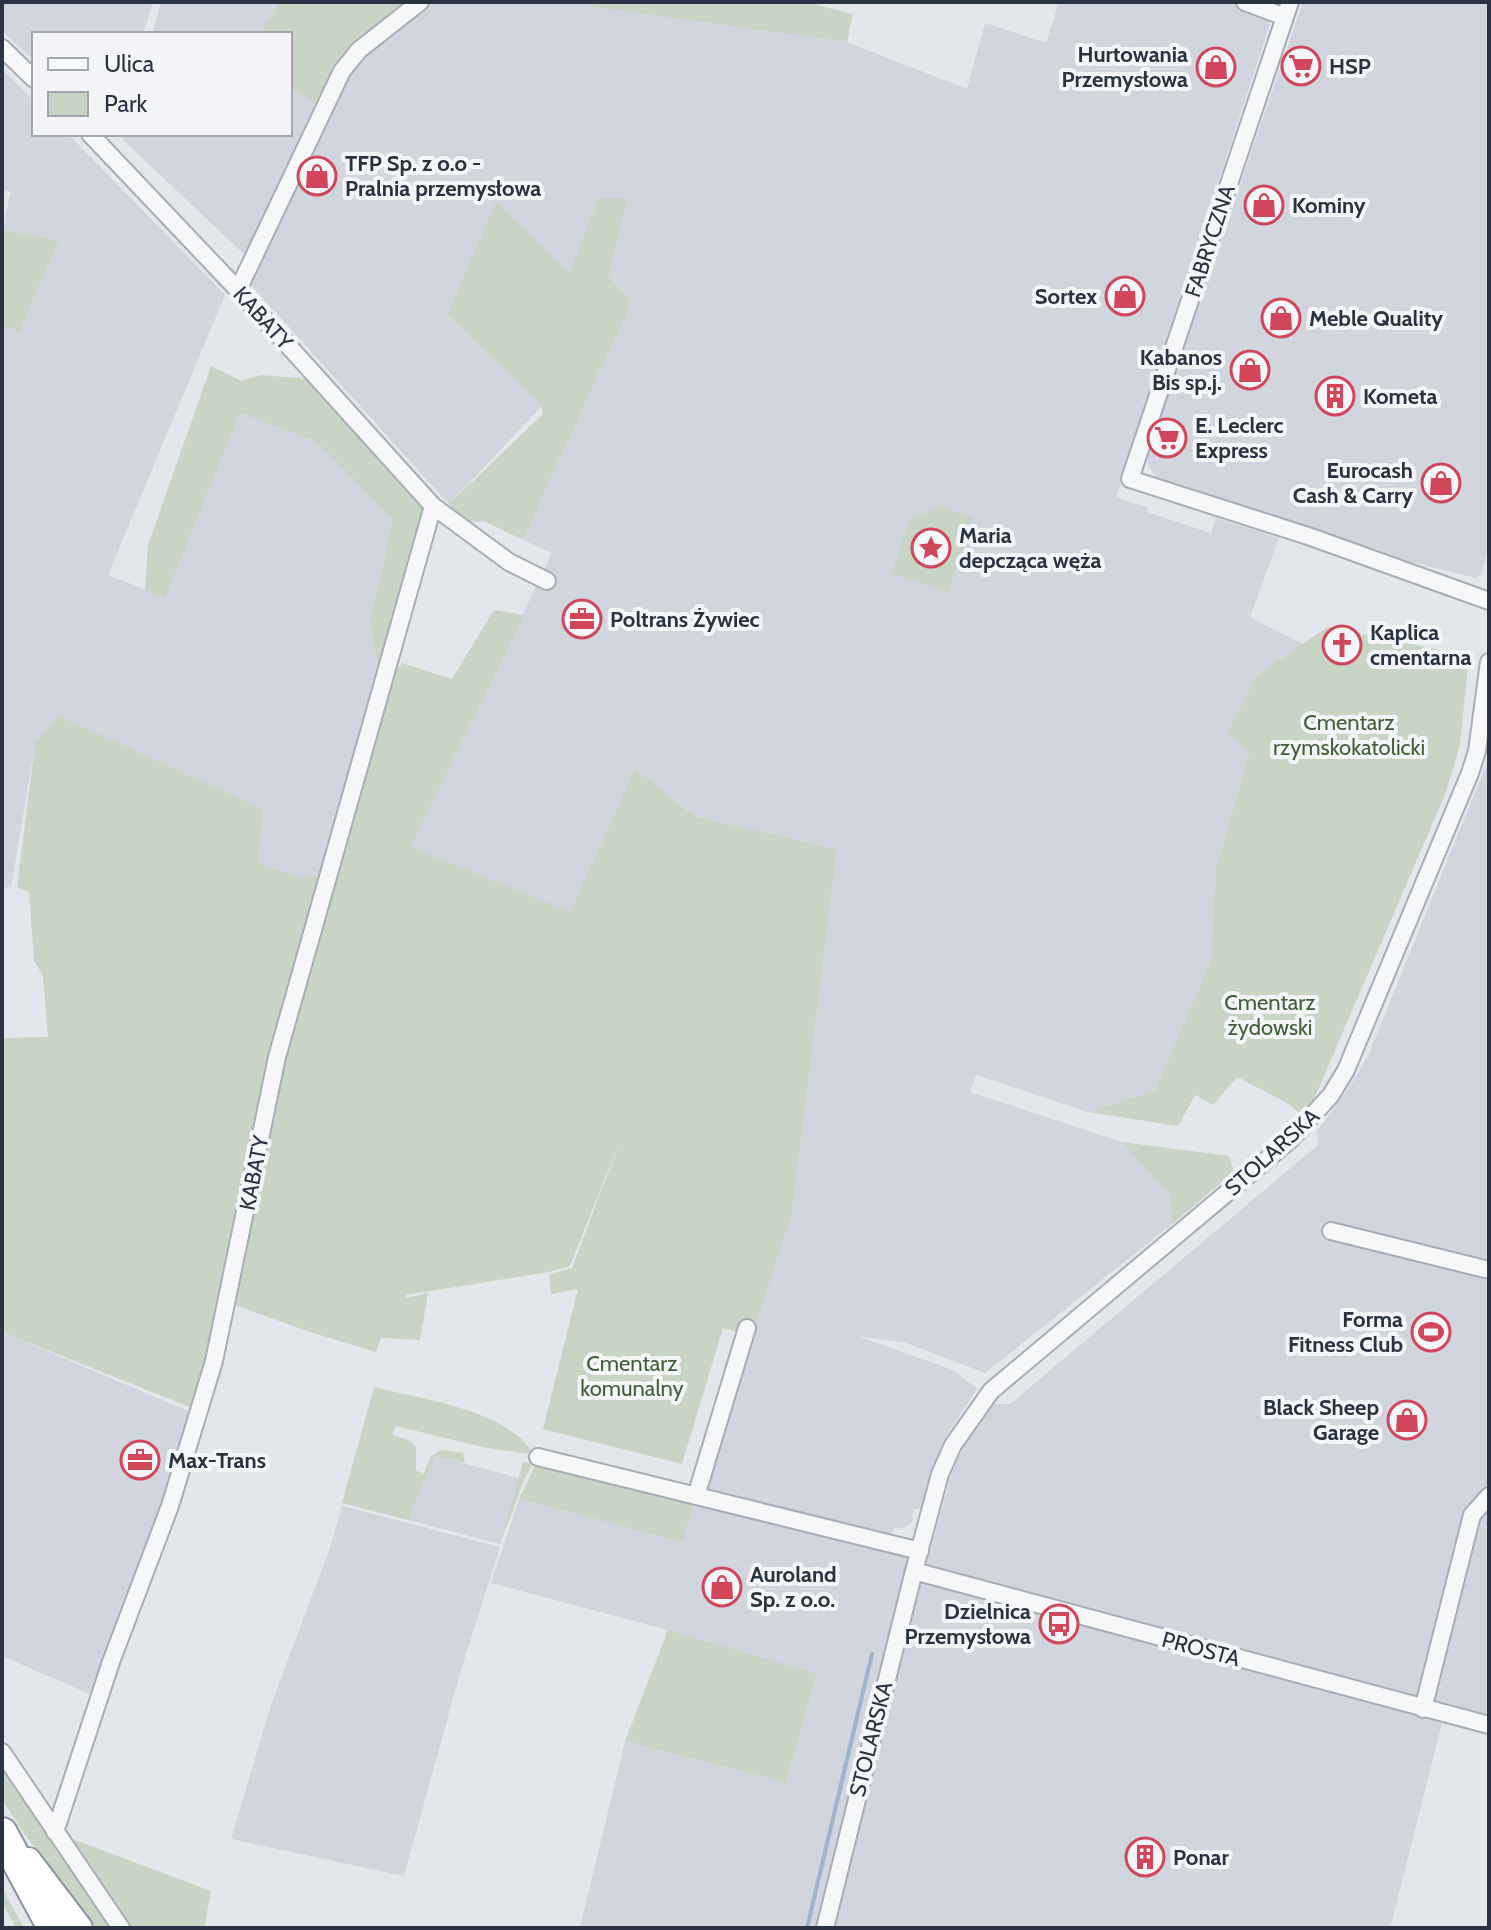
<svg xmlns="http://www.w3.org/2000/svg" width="1491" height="1930" viewBox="0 0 1491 1930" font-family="Cabin,sans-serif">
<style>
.built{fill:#d1d5dd}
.green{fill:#c8d5c4}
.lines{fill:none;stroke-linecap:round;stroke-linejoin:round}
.stream{stroke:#9db4cc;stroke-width:4}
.minor-casing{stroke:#a8adb6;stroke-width:20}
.trunk-casing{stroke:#8a93a2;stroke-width:30}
.motorway-casing{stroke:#8a93a2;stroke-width:34}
.minor{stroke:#f6f7f9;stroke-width:16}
.trunk{stroke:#fff;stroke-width:26}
.motorway{stroke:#fff;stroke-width:30}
.labels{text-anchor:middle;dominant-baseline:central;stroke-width:8;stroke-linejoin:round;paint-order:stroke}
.poi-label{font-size:22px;font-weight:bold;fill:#2a3344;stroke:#f3f5f8;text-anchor:start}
.street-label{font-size:22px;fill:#2a3344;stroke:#f3f5f8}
.park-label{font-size:22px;fill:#3f6037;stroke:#f3f5f8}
</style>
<rect width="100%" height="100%" fill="#e3e6eb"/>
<path class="built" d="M2 2H153L143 34H34V61L2 30Z
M161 2H278L260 34H152Z
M425 2H590L589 5 847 42 967 89 985 23 1046 43 1059 2H1277L1116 497 1148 508 1147 512 1211 533 1216 518 1279 538 1250 617 1303 644 1258 674 1249 752 1216 868 1211 960 1155 1090 1088 1112 976 1075 970 1092 1122 1142 1170 1195 1172 1224 985 1373 906 1343 857 1336 953 1370 977 1389 943 1441 922 1509H914L911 1523 904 1528H894L891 1536 702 1488 747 1328 792 1213 837 849 694 816 635 768 570 913 411 847 552 553 523 540 616 336 608 276 626 199 598 198 571 274 497 203 447 315 542 406 449 504 252 286 260 256 344 77Z
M1303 2H1489V540L1482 573 1476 578 1311 537 1161 483 1148 466V453Z
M2 69 34 101V134H68L225 295 108 575 165 597 240 413 317 442 393 519 370 621 381 689 329 874 299 877 258 863 263 809 57 715 35 744 11 887 2 888V325L19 332 59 241 2 229 11 192 2 189Z
M290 89 316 102 245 255 123 140 125 134H290Z
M1489 758V1725L1444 1715 1390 1928H580L625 1741 786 1783 817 1675 668 1630 491 1583 519 1499 682 1542 695 1502 920 1551 931 1549 952 1471 966 1443 994 1404H1010L1318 1145 1317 1131 1347 1091 1368 1056Z
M2 1332 193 1413 99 1698 2 1656Z
M435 1456 520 1478 500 1544 408 1520Z
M342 1506 500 1547 460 1673 404 1876 231 1839 271 1705 330 1548Z"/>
<path class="green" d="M278 2H406L342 55 316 102 290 89V34H260Z
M590 2H805L853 14 847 42 589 6Z
M598 198H627L608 276 632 301 523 540 484 521 465 523 449 504 542 415V406L447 315 496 202 570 273Z
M2 229 59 241 19 332 2 325Z
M211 366 242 381 260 375 311 379 433 506 383 687 402 663 452 679 494 610 524 615 411 847 570 912 635 768 694 816 837 849 792 1213 756 1323 738 1332 723 1328 682 1464 543 1429 578 1289 551 1294 549 1275 572 1268 621 1138 570 1266 549 1272 406 1295V1298L428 1293 420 1340 381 1338 376 1352 310 1332 232 1304 192 1408 2 1332V1038L48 1037 43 976 34 960 29 892 17 887 35 744 57 715 263 809 258 863 299 877 329 874 381 689 370 621 393 519 317 442 240 413 165 598 145 590 148 545Z
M941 507 973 518 948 592 892 573 910 518Z
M1328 627 1469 656 1460 745 1446 792 1306 1118 1285 1102 1237 1077 1213 1105 1195 1095 1178 1126 1088 1112 1155 1090 1211 960 1216 868 1249 753 1227 733 1258 674Z
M1122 1142 1229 1156 1234 1172 1172 1224 1170 1195Z
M374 1387C418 1398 483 1407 518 1436 524 1441 529 1448 535 1455L487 1448 395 1426 393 1435 411 1441 416 1448V1471L424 1473 430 1457 441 1450 463 1453 465 1463 435 1456 408 1520 342 1503Z
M523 1462 533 1463 525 1478 500 1544Z
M536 1464 695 1502 682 1542 519 1499Z
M668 1630 817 1674 786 1783 625 1741Z
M2 1766 72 1868 85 1893 102 1905 118 1928H97L23 1832 2 1799Z
M67 1837 211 1891 204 1928H129Z
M2 1888 24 1928H16L2 1902Z"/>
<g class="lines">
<path class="stream" d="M807 1928 872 1654"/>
<g class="minor-casing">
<path id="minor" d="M1245 2 1285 17
M1290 2 1130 479 1311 537 1489 601
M2 48 34 79
M90 134 238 290 433 506 509 562 547 581
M238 290 342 71 359 50 420 2
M1331 1231 1489 1270
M538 1457 920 1551
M696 1496 747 1328
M914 1571 1489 1725
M1423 1709 1472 1515 1489 1496
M2 1752 121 1928
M55 1832 111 1662 170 1506 214 1361 277 1057 433 506
M825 1928 914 1571 940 1474 953 1445 991 1391 1290 1140 1331 1095 1346 1070 1470 773 1477 751 1489 662"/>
</g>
<g class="trunk-casing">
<path id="trunk" d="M28 1861 79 1928"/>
</g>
<g class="motorway-casing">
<path id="motorway" d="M2 1833 53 1928"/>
</g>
<use href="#minor" class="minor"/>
<use href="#trunk" class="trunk"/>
<use href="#motorway" class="motorway"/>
</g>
<defs>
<g id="supermarket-ring" transform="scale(2)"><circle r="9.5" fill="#f3f5f8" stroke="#d2465b" stroke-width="1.5"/><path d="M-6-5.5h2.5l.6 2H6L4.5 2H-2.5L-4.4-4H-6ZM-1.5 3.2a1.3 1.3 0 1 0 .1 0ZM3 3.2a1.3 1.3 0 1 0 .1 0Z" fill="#d2465b"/></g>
<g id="shop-ring" transform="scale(2)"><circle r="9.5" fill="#f3f5f8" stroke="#d2465b" stroke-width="1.5"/><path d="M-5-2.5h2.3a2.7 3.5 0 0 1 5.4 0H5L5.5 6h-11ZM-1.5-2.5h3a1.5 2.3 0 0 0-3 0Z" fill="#d2465b"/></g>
<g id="building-ring" transform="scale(2)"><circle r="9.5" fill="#f3f5f8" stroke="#d2465b" stroke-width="1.5"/><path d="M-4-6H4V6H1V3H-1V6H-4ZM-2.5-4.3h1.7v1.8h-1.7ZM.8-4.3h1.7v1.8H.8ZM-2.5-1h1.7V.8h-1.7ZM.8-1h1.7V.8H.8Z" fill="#d2465b"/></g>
<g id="sight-ring" transform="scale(2)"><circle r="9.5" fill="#f3f5f8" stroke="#d2465b" stroke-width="1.5"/><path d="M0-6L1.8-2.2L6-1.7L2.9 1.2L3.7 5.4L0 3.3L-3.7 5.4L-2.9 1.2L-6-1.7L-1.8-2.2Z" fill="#d2465b"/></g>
<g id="office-ring" transform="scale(2)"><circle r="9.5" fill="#f3f5f8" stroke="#d2465b" stroke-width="1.5"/><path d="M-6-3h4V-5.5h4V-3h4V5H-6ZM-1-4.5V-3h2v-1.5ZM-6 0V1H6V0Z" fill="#d2465b"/></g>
<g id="church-ring" transform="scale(2)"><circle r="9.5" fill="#f3f5f8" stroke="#d2465b" stroke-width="1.5"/><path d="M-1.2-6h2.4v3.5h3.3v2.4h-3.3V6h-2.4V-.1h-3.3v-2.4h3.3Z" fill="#d2465b"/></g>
<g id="stadium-ring" transform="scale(2)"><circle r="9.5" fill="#f3f5f8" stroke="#d2465b" stroke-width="1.5"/><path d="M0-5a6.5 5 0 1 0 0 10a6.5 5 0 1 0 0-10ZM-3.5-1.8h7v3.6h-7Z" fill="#d2465b"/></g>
<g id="bus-ring" transform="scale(2)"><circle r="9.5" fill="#f3f5f8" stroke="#d2465b" stroke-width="1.5"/><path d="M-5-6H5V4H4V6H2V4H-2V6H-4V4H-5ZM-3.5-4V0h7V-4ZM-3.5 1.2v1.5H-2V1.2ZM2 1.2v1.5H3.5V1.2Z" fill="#d2465b"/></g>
</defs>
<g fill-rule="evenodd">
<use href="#supermarket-ring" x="1301" y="66"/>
<use href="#shop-ring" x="1216" y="67"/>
<use href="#shop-ring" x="317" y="176"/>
<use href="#shop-ring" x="1264" y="205"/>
<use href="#shop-ring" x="1125" y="296"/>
<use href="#shop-ring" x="1281" y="318"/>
<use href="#shop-ring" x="1250" y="370"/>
<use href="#building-ring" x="1335" y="396"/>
<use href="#supermarket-ring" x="1167" y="438"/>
<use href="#shop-ring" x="1441" y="483"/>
<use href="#sight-ring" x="931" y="548"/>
<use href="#office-ring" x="582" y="619"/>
<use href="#church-ring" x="1342" y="645"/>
<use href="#stadium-ring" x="1431" y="1332"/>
<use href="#shop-ring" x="1407" y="1420"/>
<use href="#office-ring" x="140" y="1460"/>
<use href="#shop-ring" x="722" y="1587"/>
<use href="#bus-ring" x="1059" y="1624"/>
<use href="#building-ring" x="1145" y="1857"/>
</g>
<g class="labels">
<g class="poi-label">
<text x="1188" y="54" text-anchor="end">Hurtowania<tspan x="1188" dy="25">Przemysłowa</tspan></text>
<text x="1329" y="66">HSP</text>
<text x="345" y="163">TFP Sp. z o.o -<tspan x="345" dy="25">Pralnia przemysłowa</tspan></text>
<text x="1292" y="205">Kominy</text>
<text x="1097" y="296" text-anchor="end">Sortex</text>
<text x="1309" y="318">Meble Quality</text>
<text x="1222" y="357" text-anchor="end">Kabanos<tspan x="1222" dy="25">Bis sp.j.</tspan></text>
<text x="1363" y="396">Kometa</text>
<text x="1195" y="425">E. Leclerc<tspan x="1195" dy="25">Express</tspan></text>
<text x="1413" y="470" text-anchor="end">Eurocash<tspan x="1413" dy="25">Cash &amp; Carry</tspan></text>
<text x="959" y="535">Maria<tspan x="959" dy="25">depcząca węża</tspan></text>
<text x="610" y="619">Poltrans Żywiec</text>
<text x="1370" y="632">Kaplica<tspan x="1370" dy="25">cmentarna</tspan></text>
<text x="1403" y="1319" text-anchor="end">Forma<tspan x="1403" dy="25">Fitness Club</tspan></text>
<text x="1379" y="1407" text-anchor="end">Black Sheep<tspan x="1379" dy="25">Garage</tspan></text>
<text x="168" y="1460">Max-Trans</text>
<text x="750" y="1574">Auroland<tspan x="750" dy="25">Sp. z o.o.</tspan></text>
<text x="1031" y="1611" text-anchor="end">Dzielnica<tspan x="1031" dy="25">Przemysłowa</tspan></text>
<text x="1173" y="1857">Ponar</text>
</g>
<g class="street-label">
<text transform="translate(1210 241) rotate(-72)">FABRYCZNA</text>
<text transform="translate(263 318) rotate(48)">KABATY</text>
<text transform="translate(1272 1152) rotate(-42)">STOLARSKA</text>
<text transform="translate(254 1173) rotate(-79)">KABATY</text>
<text transform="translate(1201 1649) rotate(15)">PROSTA</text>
<text transform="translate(871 1739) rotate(-76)">STOLARSKA</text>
</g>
<g class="park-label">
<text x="1349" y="722">Cmentarz<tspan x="1349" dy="25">rzymskokatolicki</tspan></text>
<text x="1270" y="1002">Cmentarz<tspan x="1270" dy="25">żydowski</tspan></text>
<text x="632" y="1363">Cmentarz<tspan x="632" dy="25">komunalny</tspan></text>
</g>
</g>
<rect width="1491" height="1930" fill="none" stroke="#2a3344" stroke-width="8"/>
<rect x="32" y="32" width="260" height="104" fill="#f3f5f8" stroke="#a3a7b0" stroke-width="2"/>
<rect x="48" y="58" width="40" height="12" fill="#f6f7f9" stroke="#a3a7b0" stroke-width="2"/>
<text x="104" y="72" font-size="24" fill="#2a3344">Ulica</text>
<rect x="48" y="92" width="40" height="24" fill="#c8d5c4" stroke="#a3a7b0" stroke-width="2"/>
<text x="104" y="112" font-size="24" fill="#2a3344">Park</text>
</svg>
